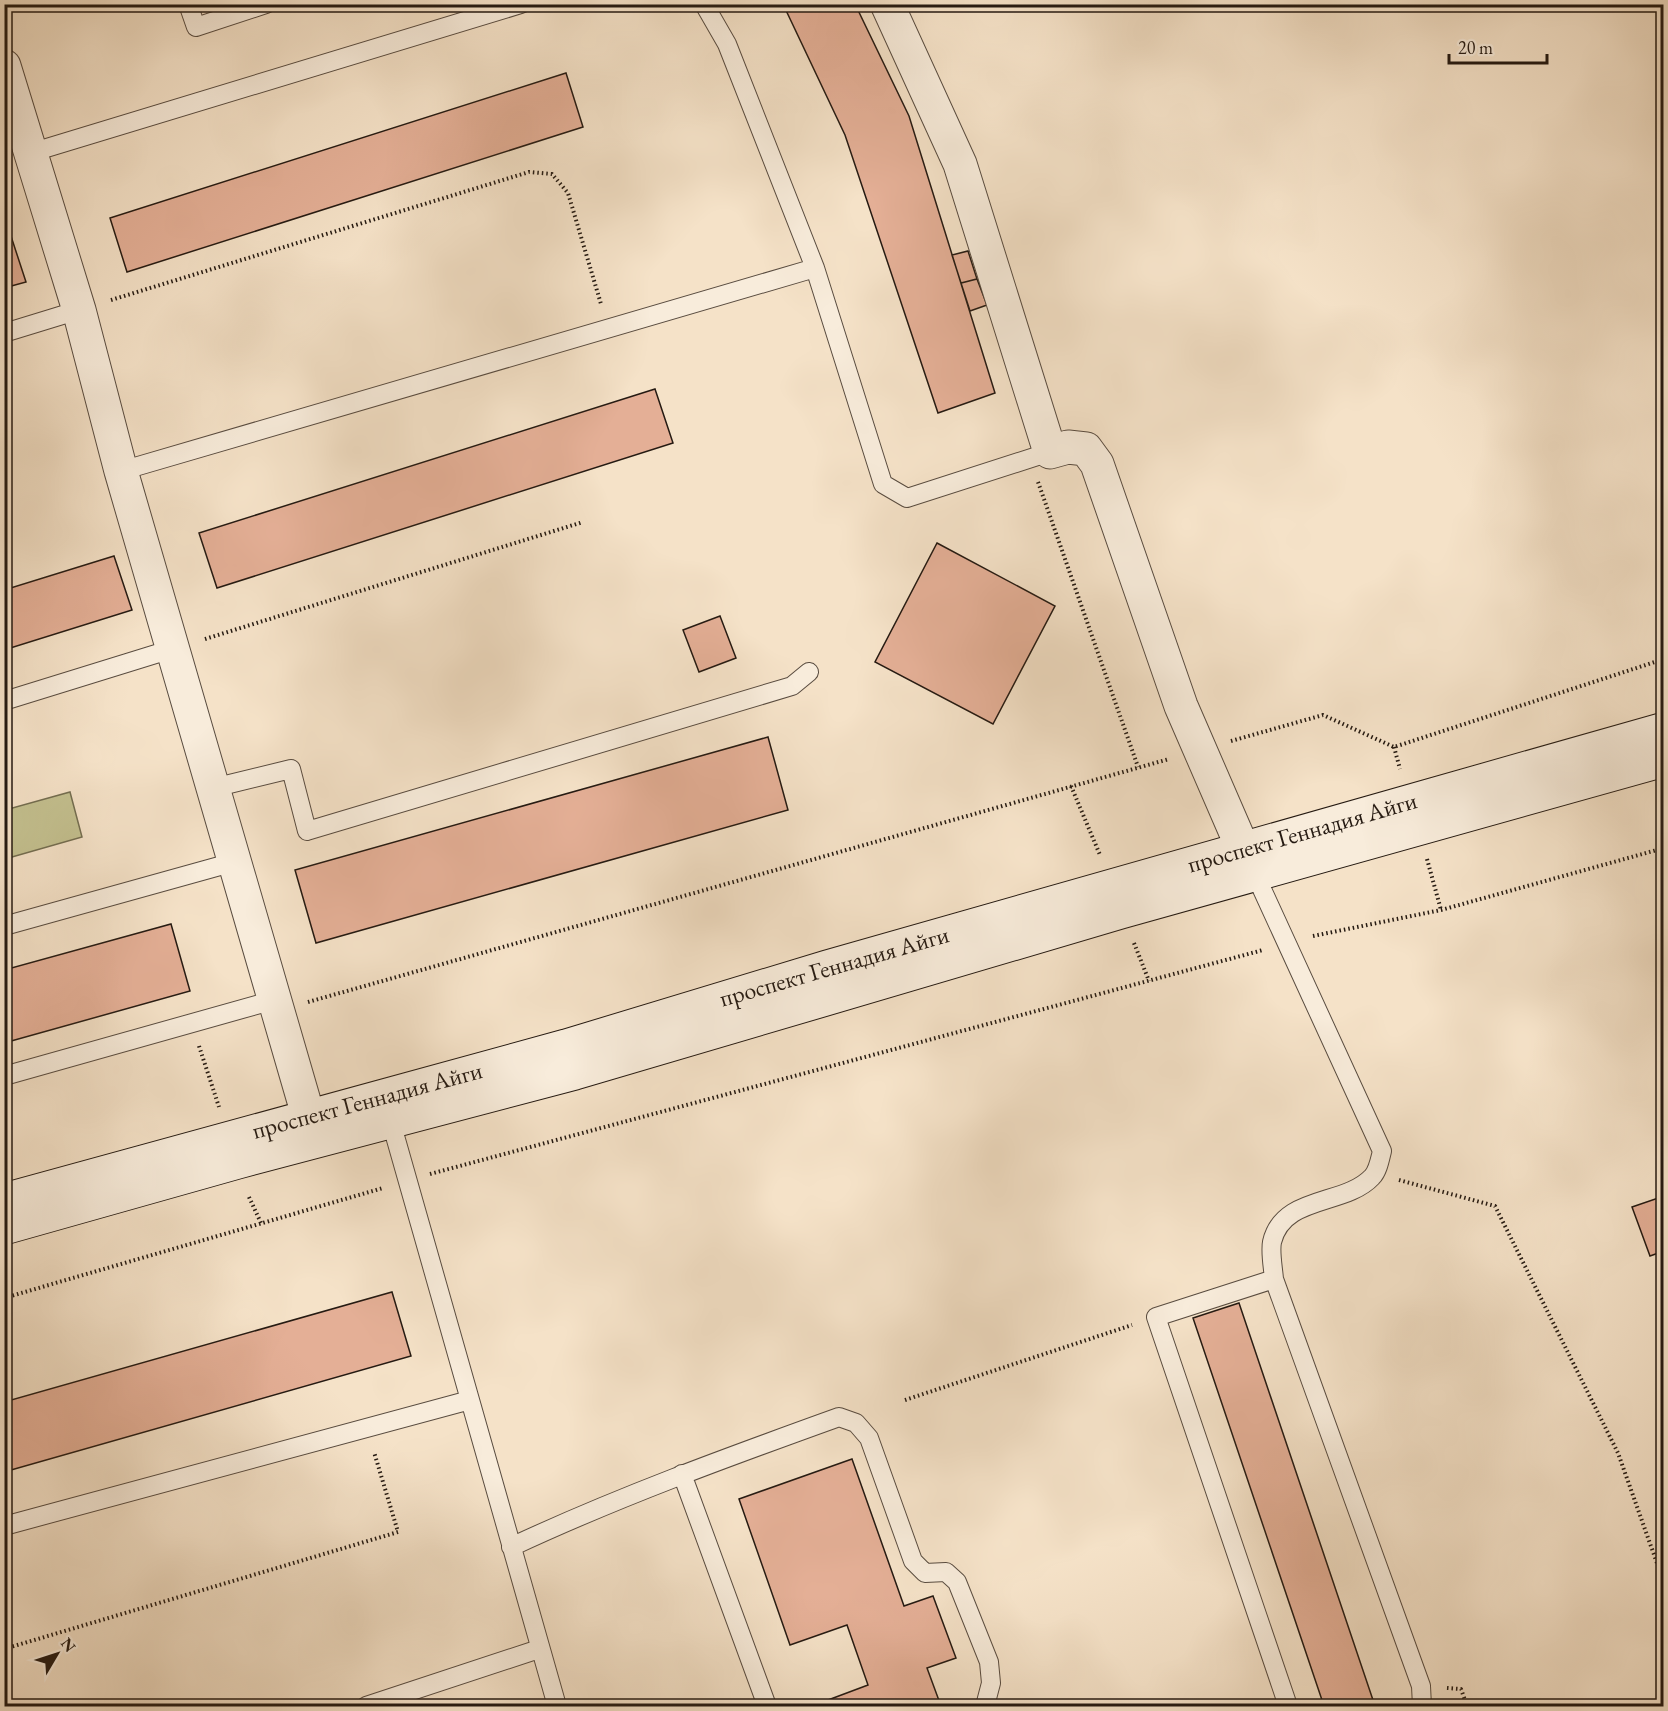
<svg xmlns="http://www.w3.org/2000/svg" width="1668" height="1711" viewBox="0 0 1668 1711" font-family="'EB Garamond',serif">
<style>
.green{fill:#c4c190;stroke:#746e51;stroke-width:1.5}
.building{fill:#e4af96;stroke:#251a12;stroke-width:1.5}
.lines{fill:none;stroke-linecap:round;stroke-linejoin:round}
.service-casing{stroke:#594c40;stroke-width:20}
.minor-casing{stroke:#594c40;stroke-width:35}
.secondary-casing{stroke:#251a12;stroke-width:35}
.path{stroke:#251a12;stroke-width:4;stroke-dasharray:1.5 3;stroke-linecap:butt}
.service{stroke:#f8ecdb;stroke-width:18}
.minor{stroke:#f8ecdb;stroke-width:33}
.secondary{stroke:#f8ecdb;stroke-width:33}
.labels{text-anchor:middle;dominant-baseline:central;stroke-width:6;stroke-linejoin:round;paint-order:stroke}
.street-label{font-size:24px;fill:#251a12;stroke:#f8ecdb}
</style>
<rect width="100%" height="100%" fill="#f5e2c8"/>
<filter id="stains"><feTurbulence type="fractalNoise" baseFrequency=".00333" numOctaves="4"/><feColorMatrix values="0 0 0 0 .2 0 0 0 0 .09 0 0 0 0 .02 0 0 0 .5 -.17"/></filter>
<radialGradient id="worn" r=".72"><stop offset=".6" stop-color="#630" stop-opacity="0"/><stop offset="1" stop-color="#630" stop-opacity=".3"/></radialGradient>
<path class="green" d="M70 792 82 837 5 859V810Z"/>
<path class="building" d="M783 4H855L909 116 995 393 938 413 845 135Z
M566 73 583 127 127 272 110 218Z
M8 227 26 282 4 288V228Z
M968 251 977 279 961 283 952 255Z
M977 279 987 305 970 311 961 283Z
M655 389 673 443 217 588 199 533Z
M937 543 1055 606 993 724 875 662Z
M114 556 132 610 4 650V590Z
M720 616 736 658 699 672 683 630Z
M768 737 788 810 316 943 295 870Z
M171 924 190 991 4 1043V970Z
M1664 1196V1251L1650 1256 1632 1207Z
M392 1292 411 1356 4 1472V1402Z
M1239 1303 1375 1706H1324L1193 1318Z
M852 1459 904 1606 933 1596 956 1658 927 1668 941 1706H812L868 1685 847 1625 790 1645 739 1499Z"/>
<g class="lines">
<g class="service-casing">
<path id="service" d="M188 4 196 27 266 4
M704 4 727 44 815 268 883 484 907 498 1050 452
M30 153 521 4
M4 333 79 310
M121 471 815 268
M4 701 172 649
M213 788 291 769 307 831 792 686 809 672
M1255 874 1382 1151C1380 1159 1378 1171 1372 1177 1345 1206 1283 1195 1272 1242 1270 1252 1273 1267 1274 1279
M4 926 234 862
M4 1076 274 1000
M391 1122 557 1706
M682 1474 767 1706
M4 1526 470 1400
M511 1547C618 1497 728 1457 839 1417L856 1423 869 1438 913 1561 925 1573 946 1572 957 1582 989 1662 991 1683 985 1706
M366 1706 539 1649
M1288 1706 1156 1317 1274 1279 1421 1686 1422 1706"/>
</g>
<g class="minor-casing">
<path id="minor" d="M887 4 960 164 1050 452 1068 447 1086 449 1097 464 1181 706 1243 849
M4 66 79 310 121 471 308 1115"/>
</g>
<g class="secondary-casing">
<path id="secondary" d="M4 1200 566 1046 827 967 1664 729
M4 1228 238 1162 575 1073 1121 912 1664 760"/>
</g>
<path class="path" d="M111 300 529 172 552 174 568 193 601 304
M1038 482 1138 767
M205 639 583 522
M1231 741 1323 715 1394 747 1664 659
M1394 747 1400 769
M1071 786 1100 855
M1427 859 1441 910
M1313 936 1441 910 1664 848
M1134 943 1149 981
M308 1002 1169 759
M199 1046 219 1107
M430 1174 1263 950
M1399 1180 1495 1206 1618 1453 1664 1583
M249 1197 261 1223
M4 1298 383 1188
M905 1400 1132 1325
M4 1649 398 1532 374 1452
M1447 1688 1461 1689 1467 1706"/>
<use href="#service" class="service"/>
<use href="#minor" class="minor"/>
<use href="#secondary" class="secondary"/>
</g>
<g class="labels">
<g class="street-label">
<text transform="translate(1302 832) rotate(-16)">проспект Геннадия Айги</text>
<text transform="translate(834 966) rotate(-16)">проспект Геннадия Айги</text>
<text transform="translate(367 1100) rotate(-15)">проспект Геннадия Айги</text>
</g>
</g>
<rect width="1668" height="1711" fill="none" stroke="#f5e2c8" stroke-width="24"/>
<rect x="6" y="6" width="1656" height="1699" fill="none" stroke="#251a12" stroke-width="3"/>
<rect x="12" y="12" width="1644" height="1687" fill="none" stroke="#251a12" stroke-width="1.5"/>
<g transform="translate(57 1654) rotate(51)" stroke="#f8ecdb" stroke-width="4.5" paint-order="stroke">
<path d="M0-4.5L10 22L0 15L-10 22Z" fill="#251a12"/>
<text y="-9" font-size="16" font-weight="bold" text-anchor="middle" fill="#251a12">N</text>
</g>
<path d="M1449 54v9h98v-9" fill="none" stroke="#251a12" stroke-width="3"/>
<text x="1458" y="54" font-size="18" fill="#251a12" stroke="#f8ecdb" stroke-width="4.5" paint-order="stroke">20 m</text>
<rect width="100%" height="100%" filter="url(#stains)"/>
<rect width="100%" height="100%" fill="url(#worn)"/>
</svg>
